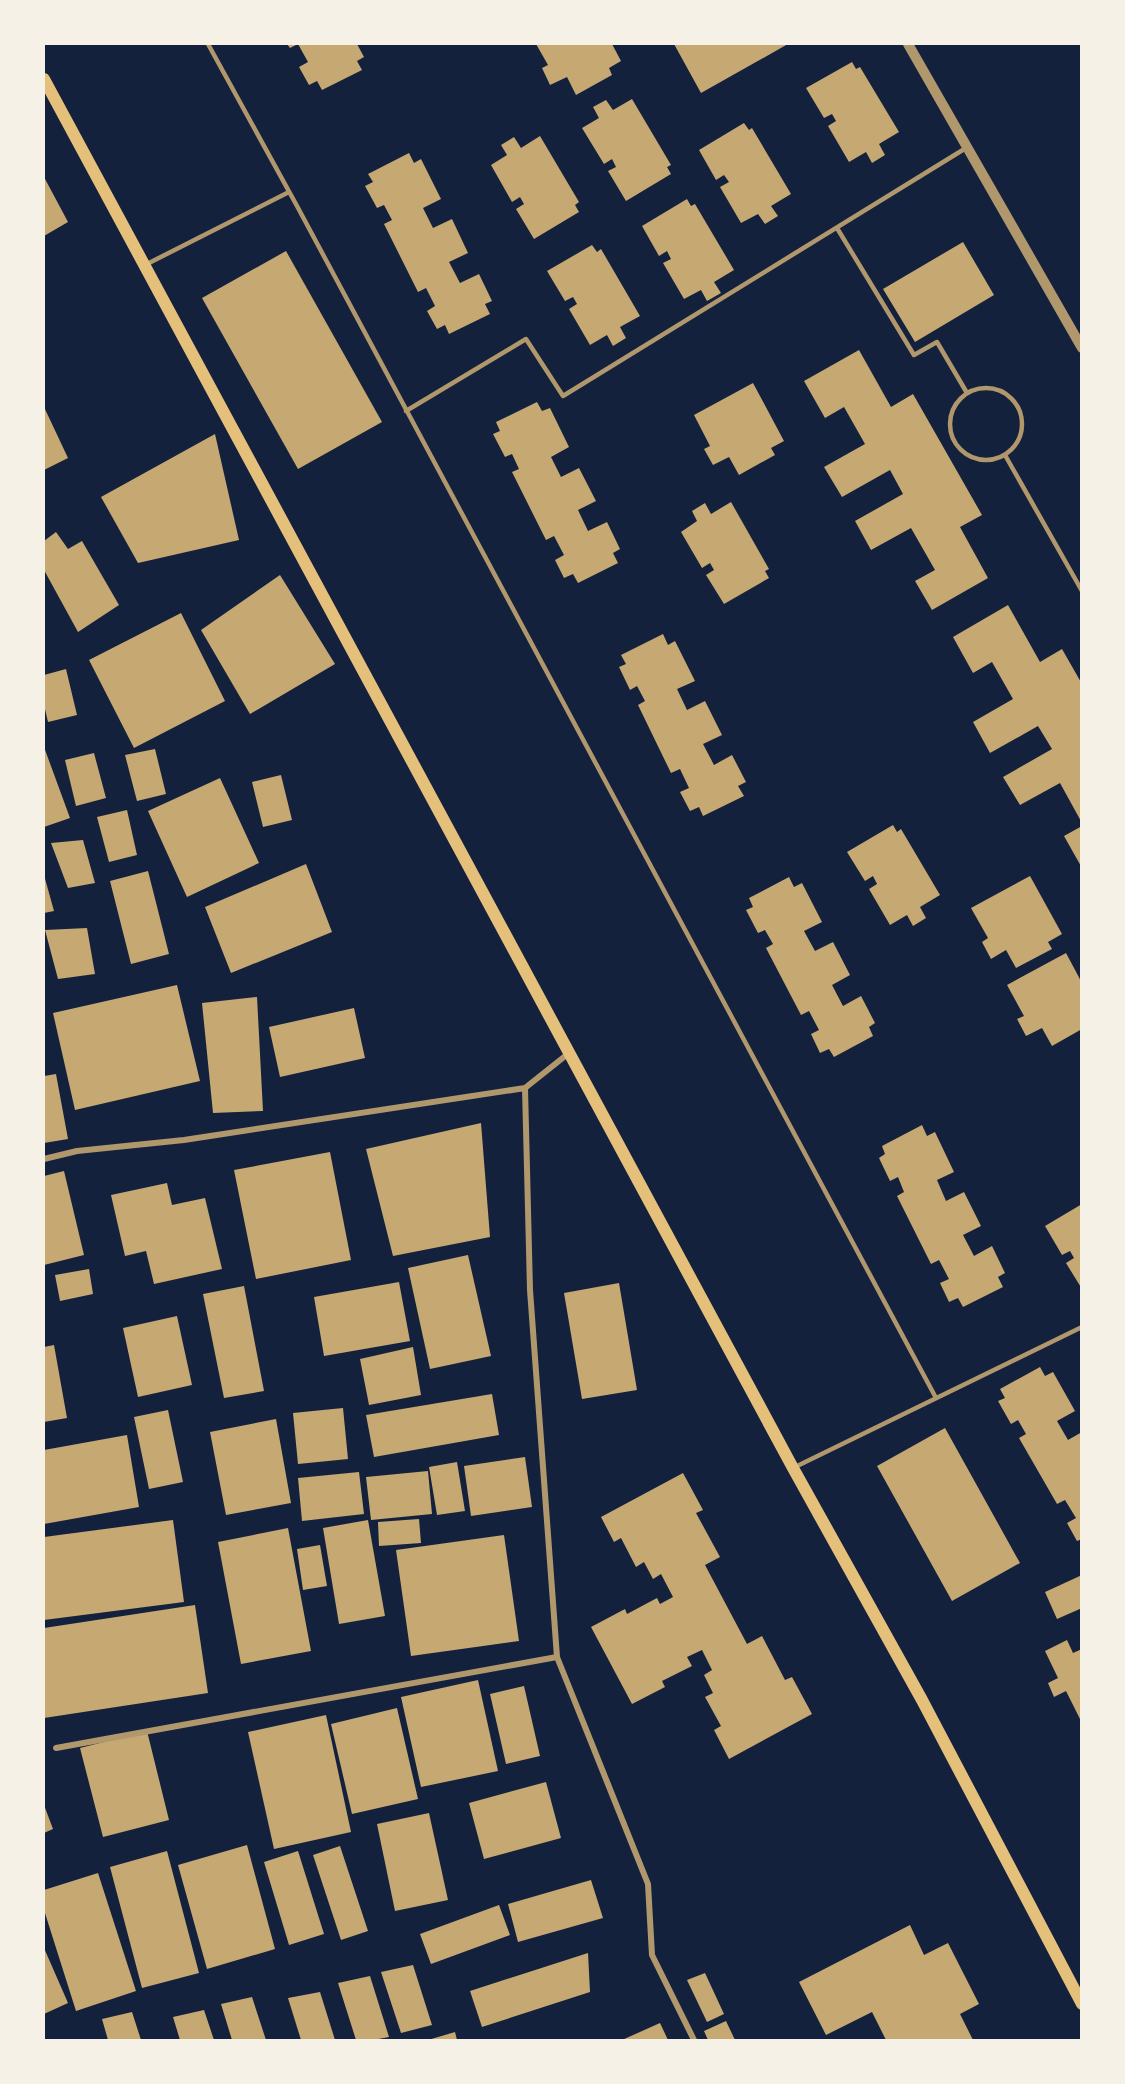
<svg xmlns="http://www.w3.org/2000/svg" width="1125" height="2084" viewBox="0 0 1125 2084" font-family="'Nunito Sans',sans-serif">
<style>
.building{fill:#c6a872}
.lines{fill:none;stroke-linecap:round;stroke-linejoin:round}
.service{stroke:#b1986c;stroke-width:4.5}
.minor{stroke:#b1986c;stroke-width:6}
.tertiary{stroke:#b1986c;stroke-width:10}
.secondary{stroke:#e5c07b;stroke-width:12}
</style>
<rect width="100%" height="100%" fill="#14213d"/>
<path class="building" d="M287 44H357L364 57 357 61 362 70 322 90 317 81 309 85 299 67 308 62 298 44 290 48Z
M536 44H612L621 61 609 68 612 75 576 95 567 77 550 85 542 68 548 65Z
M674 44H788L701 93Z
M852 62 856 69 860 67 899 132 879 144 885 155 872 163 866 152 849 162 828 126 836 121 832 114 824 118 806 88Z
M632 99 671 165 667 167 671 174 626 201 608 171 616 167 612 159 604 164 582 128 599 118 593 107 606 100 613 110Z
M744 123 749 130 752 128 791 194 771 206 778 216 765 224 758 214 741 223 720 187 729 182 724 175 716 180 699 150Z
M540 136 579 202 575 205 579 212 534 239 516 209 524 204 520 197 512 202 491 165 507 155 501 145 514 137 521 148Z
M409 153 414 163 421 159 441 199 423 208 433 228 452 219 468 253 449 262 460 283 479 274 492 301 485 304 490 314 449 334 445 325 437 329 427 311 435 306 426 288 418 292 384 224 392 220 384 205 377 208 365 186 373 182 368 174Z
M44 177 68 222 44 236Z
M687 199 691 206 695 204 734 270 714 282 721 293 707 301 701 290 684 299 663 263 671 259 667 251 659 256 642 226Z
M963 242 994 295 915 342 883 289Z
M592 245 597 252 601 249 640 316 620 327 626 338 613 346 607 335 590 345 569 309 577 304 573 297 565 301 547 271Z
M286 251 382 422 298 469 202 298Z
M859 350 891 407 913 394 982 515 960 527 988 578 932 610 915 581 935 570 911 528 871 550 855 521 903 494 890 470 842 497 824 467 865 444 844 407 825 418 804 381Z
M753 383 784 441 771 448 775 455 739 475 729 457 713 465 704 449 710 446 694 415Z
M537 402 542 411 550 408 569 447 551 457 561 477 579 468 596 501 578 510 588 531 607 522 620 549 613 553 618 563 578 583 573 574 564 578 555 560 564 555 554 536 546 540 512 472 519 469 512 454 505 457 493 434 500 431 496 422Z
M44 407 68 458 44 470Z
M215 434 239 540 138 563 101 497Z
M731 502 769 569 765 571 769 578 724 604 706 575 714 570 710 563 702 568 681 532 697 521 692 511 705 503 711 514Z
M56 532 68 549 82 541 119 605 78 632 44 570V541Z
M280 575 335 664 250 714 201 630Z
M1008 605 1040 662 1062 649 1082 684V823L1060 783 1020 805 1003 777 1052 749 1038 726 990 753 973 722 1013 699 992 662 973 673 953 637Z
M181 613 225 701 134 748 89 660Z
M663 634 668 645 675 641 695 681 677 689 687 710 705 701 722 735 703 744 714 765 732 755 746 782 738 786 744 796 703 816 699 807 690 811 680 792 689 788 680 769 671 773 638 705 645 701 637 686 630 690 619 667 626 664 621 655Z
M66 669 77 715 48 722 44 705V675Z
M44 747 70 818 44 827Z
M155 749 166 794 137 801 125 755Z
M94 753 106 798 76 806 65 760Z
M281 775 292 820 263 827 252 782Z
M220 778 259 863 187 897 148 811Z
M127 810 137 855 109 862 97 817Z
M893 825 897 832 901 829 940 895 920 907 926 918 913 926 907 915 890 925 869 889 877 884 873 876 865 881 847 852Z
M1082 826V868L1064 836Z
M83 840 95 883 68 888 51 843Z
M306 864 332 932 231 973 205 907Z
M148 871 169 954 131 964 110 881Z
M44 875 54 911 44 913Z
M1030 876 1062 934 1048 942 1052 949 1016 968 1006 950 991 959 982 942 988 938 971 908Z
M789 877 794 887 802 883 822 922 804 931 815 951 833 942 850 975 832 985 843 1006 861 996 875 1023 869 1027 873 1036 834 1057 829 1049 820 1053 811 1034 819 1030 809 1011 801 1015 766 948 773 944 765 930 758 933 746 910 753 907 749 898Z
M87 928 95 974 58 979 45 930Z
M1066 953 1082 983V1029L1052 1046 1042 1028 1026 1036 1017 1019 1024 1016 1007 985Z
M177 985 200 1081 75 1110 53 1013Z
M257 997 263 1111 213 1113 202 1003Z
M354 1008 365 1058 280 1077 269 1027Z
M56 1074 68 1139 44 1143V1076Z
M481 1123 490 1237 393 1256 366 1149Z
M922 1125 927 1136 935 1132 954 1172 937 1180 946 1201 964 1192 981 1226 963 1235 974 1256 992 1246 1005 1273 998 1277 1003 1287 963 1307 958 1298 949 1302 940 1283 949 1279 939 1260 931 1264 897 1196 904 1192 898 1177 890 1181 879 1158 885 1154 882 1146Z
M330 1152 351 1260 256 1279 234 1170Z
M64 1171 84 1255 44 1265V1176Z
M167 1183 172 1205 205 1198 222 1269 154 1284 146 1251 125 1256 111 1195Z
M1082 1204V1289L1066 1263 1074 1258 1070 1251 1062 1255 1045 1226Z
M468 1255 491 1356 430 1369 408 1268Z
M89 1269 93 1294 60 1301 55 1275Z
M399 1282 410 1341 324 1356 314 1297Z
M619 1283 637 1390 582 1399 564 1293Z
M244 1286 264 1391 224 1398 203 1294Z
M177 1316 192 1385 138 1397 123 1328Z
M54 1345 67 1418 44 1422V1347Z
M413 1347 421 1395 369 1405 360 1359Z
M1040 1367 1045 1376 1053 1372 1075 1411 1057 1421 1068 1440 1082 1432V1539L1077 1541 1067 1523 1076 1518 1065 1500 1057 1504 1019 1438 1026 1434 1018 1420 1011 1424 998 1401 1005 1398 1000 1389Z
M492 1394 499 1435 374 1457 366 1415Z
M343 1408 348 1459 298 1464 293 1413Z
M168 1410 183 1482 149 1489 134 1417Z
M276 1419 291 1503 226 1515 210 1432Z
M945 1428 1020 1563 952 1601 877 1466Z
M127 1435 139 1507 44 1524V1450Z
M525 1457 532 1507 471 1516 464 1466Z
M457 1462 465 1511 437 1515 429 1467Z
M428 1471 432 1514 371 1520 366 1477Z
M359 1472 364 1514 302 1521 298 1478Z
M683 1473 703 1510 696 1513 720 1557 705 1565 747 1644 762 1636 785 1680 792 1677 812 1714 729 1759 714 1730 721 1726 705 1697 713 1693 704 1675 712 1670 702 1650 687 1657 692 1666 662 1681 665 1687 632 1704 591 1627 625 1609 627 1614 657 1598 660 1604 673 1597 661 1574 653 1579 644 1562 636 1567 621 1538 614 1542 601 1517Z
M419 1519 421 1543 379 1546 378 1522Z
M173 1520 184 1602 44 1620V1537Z
M368 1520 385 1616 339 1624 323 1528Z
M288 1528 311 1651 241 1664 218 1542Z
M504 1535 519 1641 411 1656 396 1550Z
M320 1545 327 1586 303 1590 297 1549Z
M1082 1575V1608L1057 1619 1045 1592Z
M195 1605 208 1693 44 1718V1628Z
M1067 1640 1073 1653 1082 1649V1723L1066 1691 1054 1697 1048 1683 1058 1678 1045 1651Z
M478 1680 498 1771 421 1787 401 1697Z
M524 1686 540 1756 506 1764 490 1694Z
M397 1708 418 1799 352 1814 331 1724Z
M326 1715 351 1832 274 1849 248 1732Z
M147 1731 169 1820 103 1837 80 1748Z
M546 1782 561 1838 484 1859 469 1803Z
M44 1805 53 1829 44 1833Z
M429 1813 448 1900 395 1911 377 1824Z
M247 1845 275 1949 207 1969 178 1865Z
M340 1846 368 1931 341 1940 313 1855Z
M167 1851 199 1973 142 1988 110 1867Z
M298 1851 324 1934 289 1945 264 1862Z
M98 1873 136 1991 76 2011 44 1910V1890Z
M591 1880 603 1918 518 1942 508 1904Z
M499 1905 510 1935 431 1964 420 1934Z
M910 1925 924 1955 948 1943 979 2004 960 2014 973 2040H886L872 2012 826 2035 799 1982Z
M44 1948 68 2003 44 2014Z
M588 1953 590 1992 482 2027 470 1991Z
M413 1965 432 2025 401 2033 381 1972Z
M705 1973 724 2014 707 2022 687 1980Z
M370 1976 389 2037 373 2040H356L338 1983Z
M320 1992 335 2040H301L288 1998Z
M252 1997 266 2040H232L221 2004Z
M204 2010 214 2040H180L173 2017Z
M132 2012 141 2040H108L102 2019Z
M726 2021 735 2040H708L704 2031Z
M660 2023 668 2040H622Z
M455 2032 457 2040H428Z"/>
<g class="lines">
<path class="service" d="M208 44 297 206 936 1398
M837 228 914 355 937 342 967 393
M147 264 289 192
M950 424a36 36 0 1 1 72 0a36 36 0 1 1-72 0Z
M406 411 526 339 563 396 966 148
M1005 455 1082 591
M793 1468 1082 1327"/>
<path class="minor" d="M525 1088 530 1290 557 1657 648 1884 652 1955 694 2040
M44 1159 77 1151 184 1140 525 1088 569 1053
M56 1748 557 1657"/>
<path class="tertiary" d="M908 44 1082 348"/>
<path class="secondary" d="M44 79 793 1468 922 1700 1082 2004"/>
</g>
<rect width="1125" height="2084" fill="none" stroke="#f6f1e7" stroke-width="90"/>
</svg>
